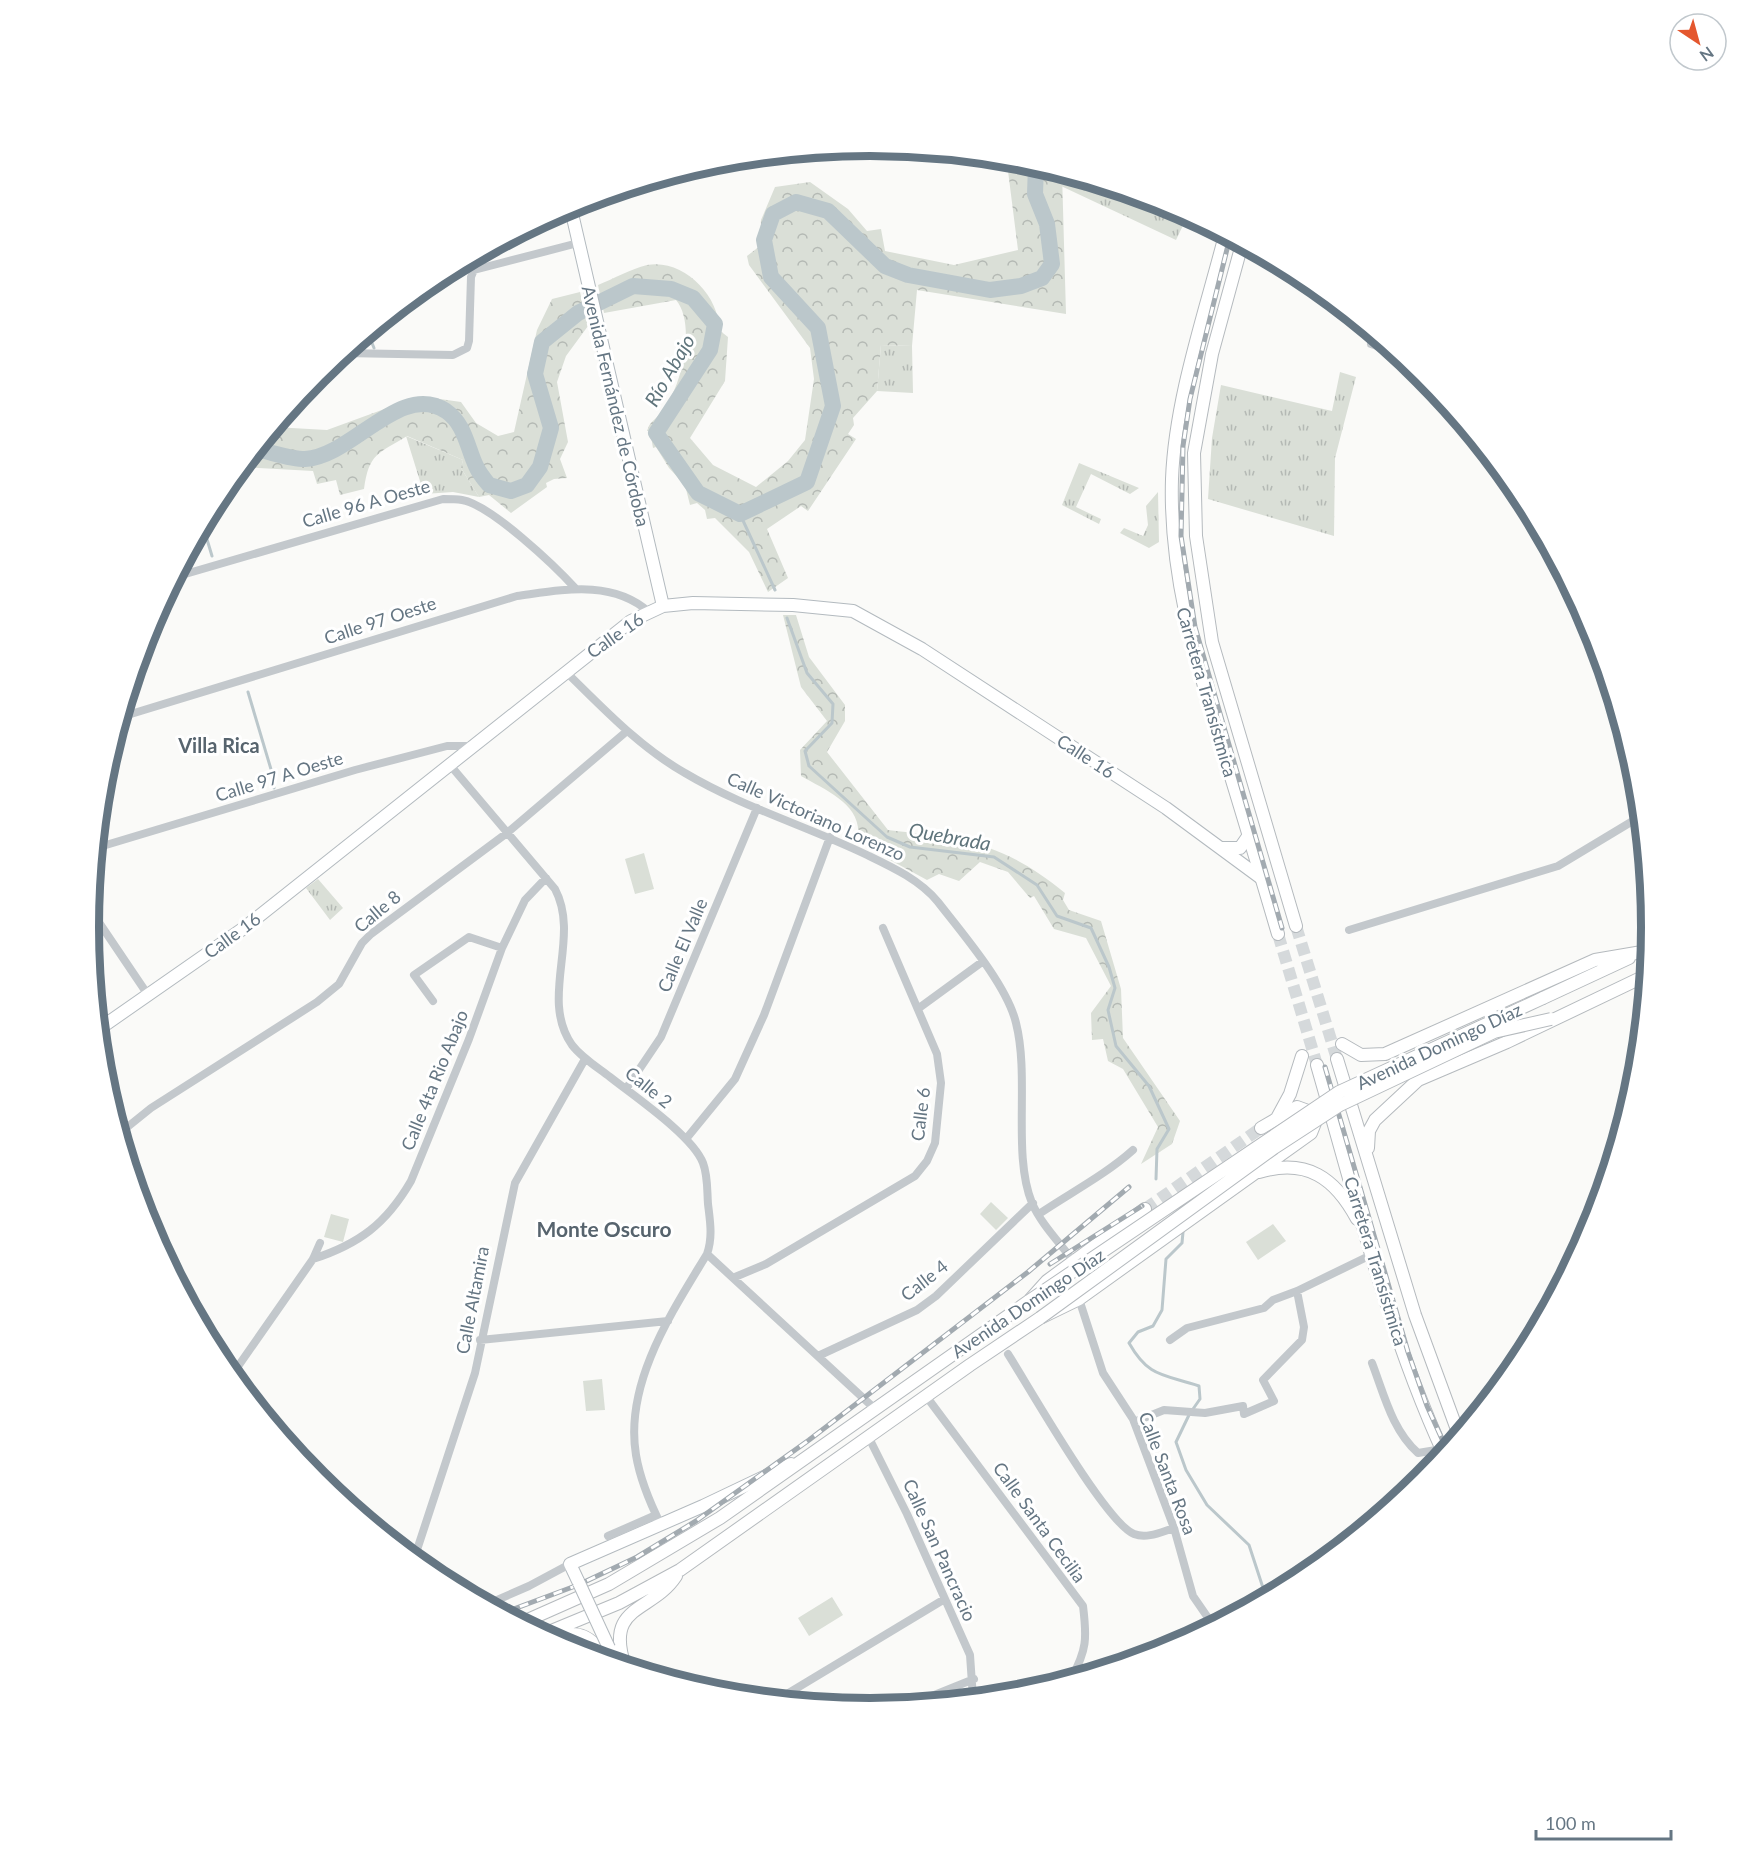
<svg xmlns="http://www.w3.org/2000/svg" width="1740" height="1854" viewBox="0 0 1740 1854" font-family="Lato,sans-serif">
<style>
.grass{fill:url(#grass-tufts)}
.forest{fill:url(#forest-crowns)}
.pitch{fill:#dadfd7}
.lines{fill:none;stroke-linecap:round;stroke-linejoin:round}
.stream{stroke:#bbc7cb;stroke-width:3}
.river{stroke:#bbc7cb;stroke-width:16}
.primary-tunnel{stroke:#d5d9db;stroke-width:12;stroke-dasharray:12 6;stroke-linecap:butt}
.secondary-casing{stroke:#b3babf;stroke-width:14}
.primary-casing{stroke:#b5babe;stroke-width:14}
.street{stroke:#c3c8cc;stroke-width:8}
.secondary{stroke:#fff;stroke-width:12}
.primary{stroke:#fff;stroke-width:12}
.rail-casing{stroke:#a2aab0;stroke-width:5}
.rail{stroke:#fff;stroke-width:3;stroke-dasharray:9;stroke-linecap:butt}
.secondary-bridge-casing{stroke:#b3babf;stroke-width:14;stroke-linecap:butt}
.primary-bridge-casing{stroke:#b5babe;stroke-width:14;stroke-linecap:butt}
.secondary-bridge{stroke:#fff;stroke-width:12}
.primary-bridge{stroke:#fff;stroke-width:12}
.labels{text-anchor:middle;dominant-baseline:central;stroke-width:6;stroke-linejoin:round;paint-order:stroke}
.street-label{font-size:18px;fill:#657683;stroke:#fff}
.water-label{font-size:20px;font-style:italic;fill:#60757c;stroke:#fff}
.neighbourhood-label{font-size:20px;font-weight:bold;fill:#57646e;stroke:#fff}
.quarter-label{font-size:21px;font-weight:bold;fill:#57646e;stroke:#fff}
.rim{fill:none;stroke:#657683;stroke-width:8}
</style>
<defs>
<pattern id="grass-tufts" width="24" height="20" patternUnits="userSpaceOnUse" patternTransform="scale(1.5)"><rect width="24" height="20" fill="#dadfd7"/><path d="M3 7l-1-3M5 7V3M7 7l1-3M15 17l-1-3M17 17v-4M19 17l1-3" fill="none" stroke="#b4b9b4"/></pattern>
<pattern id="forest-crowns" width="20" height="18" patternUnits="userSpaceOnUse" patternTransform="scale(1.5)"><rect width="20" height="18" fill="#dadfd7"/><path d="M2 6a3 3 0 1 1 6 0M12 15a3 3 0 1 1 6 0" fill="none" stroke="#b4b9b4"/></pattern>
</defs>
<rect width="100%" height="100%" fill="#fafaf8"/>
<path class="grass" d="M1062 173 1169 205 1188 215 1176 240 1061 186Z
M881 345 912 346 913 393 877 391Z
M1340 372 1356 377 1335 458 1334 536 1208 499 1212 438 1221 385 1332 411Z
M406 436 463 460 461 468 479 497 453 492 424 494Z
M1079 463 1139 488 1130 494 1091 474 1076 507 1101 519 1099 524 1062 505Z
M1158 492 1159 542 1149 548 1120 533 1124 528 1143 536 1148 525 1146 506Z
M318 879 343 908 330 920 306 888Z"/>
<path class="forest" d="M1015 160 1062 173 1066 314 917 290 912 346 881 345 877 391 853 418 854 425 848 434 856 439 808 511 801 506 767 529 788 578 768 592 749 552 715 518 707 519 705 510 697 503 690 505 685 485 669 468 656 447 653 448 650 431H647C650 421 655 420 661 413 681 390 697 325 676 300L604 313 598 285C613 279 631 269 647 265 683 258 720 296 719 330L728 337 725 381 690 438 713 465 756 487 788 461 805 440 814 379 810 348 749 265 747 256 760 246 761 220 775 187 810 182 848 209 867 231 881 229 885 251 954 265 1018 250 1008 171Z
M580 292 588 326 566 356 557 382 568 442 560 459 567 478 554 479 546 483 547 487 511 513 489 495 479 497 461 468 463 460 407 436C378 454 369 453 364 489L340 495 336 480 317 484 313 471 242 467 274 427 327 430 409 400 433 398 461 402 476 423 498 436 514 432 537 330 552 299Z
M783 615H796L809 657 845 705V721L827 752 888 830C965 839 1003 842 1065 893L1063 900 1069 910 1101 921 1121 989 1123 1038 1180 1121 1172 1144 1141 1164 1158 1127 1123 1069 1108 1061 1103 1039 1092 1040 1091 1013 1111 986 1086 938 1054 929 1034 896 1030 898 1008 872 980 862 959 881 939 874 927 880 857 842C866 806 827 791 801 776L800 750 827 721 801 687Z"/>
<path class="pitch" d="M644 853 654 889 635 894 625 859Z
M991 1202 1008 1218 996 1230 980 1214Z
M331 1214 349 1219 343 1242 324 1237Z
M1273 1224 1286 1241 1258 1260 1246 1242Z
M602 1379 605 1410 586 1411 583 1381Z
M832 1597 843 1615 809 1636 798 1618Z"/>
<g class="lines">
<path class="stream" d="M368 333 374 348
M740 514 775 590
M203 526 212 556
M787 618 807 673 833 704 832 723 805 751 809 766 887 837 910 847 994 857 1037 885 1057 916 1091 928 1109 967 1115 988 1108 1010 1116 1046 1149 1086 1169 1129 1157 1149 1156 1179
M248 692 273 776 274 788
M1183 1232 1182 1243 1166 1259 1162 1310 1153 1326 1138 1332 1129 1343C1149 1378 1163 1374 1199 1386L1200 1399 1193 1409
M1189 1415 1176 1442 1186 1470 1207 1505 1249 1545 1266 1597"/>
<path class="river" d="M256 449C271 452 290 459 305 459 352 457 400 381 446 411 465 424 467 447 476 466 479 473 484 479 489 485L511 491 527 485 540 467 551 428 535 374 542 342 578 313 633 286 671 289 693 298 715 324 710 350 656 433 698 493 740 514 807 482 833 406 818 328 771 277 764 240 773 214 796 202 828 211 885 266 908 275 990 290 1021 286 1042 278 1052 264 1047 224 1035 194 1036 165"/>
<path class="primary-tunnel" d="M1296 926 1337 1059
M1278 934 1317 1065
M1145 1209 1261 1128"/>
<g class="secondary-casing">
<path id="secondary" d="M570 205 663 606
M1223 848H1240L1249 835
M99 1029 244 928 631 621 663 606 693 603 793 605 853 611 922 649 1166 808 1261 878
M579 1583 570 1564 703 1506 791 1464
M609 1648 615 1662"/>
</g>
<g class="primary-casing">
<path id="primary" d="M1225 235C1205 313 1175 399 1172 479 1169 574 1196 661 1223 751 1242 812 1260 873 1278 934
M1242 244 1212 354 1194 453 1196 536 1212 642 1296 926
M1543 998 1629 958
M1342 1044 1361 1055 1385 1054 1595 960 1642 952
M1337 1059 1415 1315 1459 1435
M1317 1065C1354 1193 1388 1333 1444 1454
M1277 1118 1290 1094 1302 1056
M1368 1148 1369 1131 1375 1120 1418 1080 1507 1042 1647 975
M1259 1172C1307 1158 1335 1178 1357 1219
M521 1623 609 1584 720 1518 1029 1301 1047 1281 1145 1209
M544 1634 619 1603 680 1570 970 1365 1040 1318 1079 1299 1311 1133 1315 1123 1308 1111 1297 1107 1261 1128
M552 1638C577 1629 593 1635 604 1659
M625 1666C604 1604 652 1613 676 1576"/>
</g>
<path class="street" d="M666 176 696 175 787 154
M1371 344 1395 352
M343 353 453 355 467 348 469 341 471 277 474 270 578 243
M175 577 443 499C449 499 456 499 462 500 491 505 555 566 576 589
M565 671C602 707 639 747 685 773 742 807 807 826 867 855 892 867 920 880 938 902 962 933 1007 985 1016 1023 1030 1078 1012 1154 1032 1203 1041 1224 1060 1243 1074 1262
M121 717 517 596C562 590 612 579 649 612
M450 765 555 889C581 938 539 998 572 1045 582 1058 597 1067 610 1077 634 1096 693 1136 703 1163 708 1176 707 1191 708 1204 710 1221 713 1237 707 1254L874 1408
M96 848 355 770 447 746H473
M90 909 148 995
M1349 930 1558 866 1641 816
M433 1001 414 975 469 937 502 948
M919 1008 982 962
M626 1089 661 1037 757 808
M120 1133 151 1108 317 1002 339 984 362 943 371 934 507 833 627 731
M686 1139 735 1079 764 1015 830 837
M1039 1214C1070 1193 1105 1175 1133 1150
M313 1259C359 1244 386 1224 411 1181L469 1039 502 948 525 900 546 878
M735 1277 766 1264 915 1176 927 1161 935 1143 941 1083 937 1054 883 928
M1079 1299 1103 1373 1133 1419 1174 1528 1193 1596 1213 1625
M480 1340 668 1321
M1170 1340 1187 1328 1264 1308 1273 1300 1297 1291 1373 1254
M1008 1354C1029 1387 1106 1523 1134 1534 1147 1539 1161 1532 1174 1528
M818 1356 917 1310 936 1296 1033 1203
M1372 1363C1384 1394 1392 1430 1418 1453L1442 1449
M232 1375 313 1259 320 1243
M926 1396 1083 1606C1087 1638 1087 1650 1071 1679
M1134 1422 1164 1410 1205 1413 1243 1406 1244 1414 1274 1401 1263 1380 1302 1340 1304 1327 1297 1291
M868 1436 907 1514 970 1655 973 1698
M661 1525C650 1503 640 1479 636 1455 624 1383 672 1312 707 1254
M608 1536 656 1515
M414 1559 475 1373 515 1183 585 1059
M488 1604 529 1586 570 1564
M785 1700 787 1694 943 1600
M912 1704 974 1679"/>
<use href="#secondary" class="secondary"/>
<use href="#primary" class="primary"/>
<g class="rail-casing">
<path id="rail" d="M1230 237 1190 399 1183 446 1181 536 1195 627 1282 928
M1325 1067 1408 1352 1427 1406 1447 1450
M1050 1264 1142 1206
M503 1613 578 1585 637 1557 696 1521 809 1440 1028 1272 1129 1187"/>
</g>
<use href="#rail" class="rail"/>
<g class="secondary-bridge-casing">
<path id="secondary-bridge" d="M579 1583 609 1648"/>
</g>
<g class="primary-bridge-casing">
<path id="primary-bridge" d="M1029 1301 1339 1092 1543 998
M1040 1318 1274 1148 1340 1105 1494 1032 1551 1019"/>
</g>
<use href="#secondary-bridge" class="secondary-bridge"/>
<use href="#primary-bridge" class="primary-bridge"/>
</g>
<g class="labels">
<g class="street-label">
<text transform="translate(616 406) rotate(77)">Avenida Fernández de Córdoba</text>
<text transform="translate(366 503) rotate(-16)">Calle 96 A Oeste</text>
<text transform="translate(380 620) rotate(-18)">Calle 97 Oeste</text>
<text transform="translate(615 635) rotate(-35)">Calle 16</text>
<text transform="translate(1207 692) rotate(74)">Carretera Transístmica</text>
<text transform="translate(1086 756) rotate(33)">Calle 16</text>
<text transform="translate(279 776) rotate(-17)">Calle 97 A Oeste</text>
<text transform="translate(816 816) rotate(24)">Calle Victoriano Lorenzo</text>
<text transform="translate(377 911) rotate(-40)">Calle 8</text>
<text transform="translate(232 935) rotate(-36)">Calle 16</text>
<text transform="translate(682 945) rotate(-67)">Calle El Valle</text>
<text transform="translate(1439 1046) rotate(-25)">Avenida Domingo Díaz</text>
<text transform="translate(434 1080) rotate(-68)">Calle 4ta Rio Abajo</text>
<text transform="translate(649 1087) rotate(39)">Calle 2</text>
<text transform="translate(920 1114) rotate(-83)">Calle 6</text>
<text transform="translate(1376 1261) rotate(73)">Carretera Transístmica</text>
<text transform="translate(924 1280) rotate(-38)">Calle 4</text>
<text transform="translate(472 1300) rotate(-79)">Calle Altamira</text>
<text transform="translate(1028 1303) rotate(-34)">Avenida Domingo Díaz</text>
<text transform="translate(1168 1473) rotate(69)">Calle Santa Rosa</text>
<text transform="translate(1040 1522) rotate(54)">Calle Santa Cecilia</text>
<text transform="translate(940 1550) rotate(66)">Calle San Pancracio</text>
</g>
<g class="water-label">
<text transform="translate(669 370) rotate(-60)">Río Abajo</text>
<text transform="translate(950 836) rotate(10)">Quebrada</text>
</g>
<g class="neighbourhood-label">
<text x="219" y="745">Villa Rica</text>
</g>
<g class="quarter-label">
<text x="604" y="1228">Monte Oscuro</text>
</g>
</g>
<path d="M0 0H1740V1854H0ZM99 927a771 771 0 1 1 1542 0a771 771 0 1 1-1542 0Z" fill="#fff" fill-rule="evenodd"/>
<path class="rim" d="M99 927a771 771 0 1 1 1542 0a771 771 0 1 1-1542 0Z"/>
<g transform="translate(1698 42) rotate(144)"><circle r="28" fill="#ffffff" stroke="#c1c8cd" stroke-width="1.5"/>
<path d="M0-4.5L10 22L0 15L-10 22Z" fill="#e4572e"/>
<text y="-9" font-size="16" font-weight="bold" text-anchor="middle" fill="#657683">N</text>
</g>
<path d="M1536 1830v9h135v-9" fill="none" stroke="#657683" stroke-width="3"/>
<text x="1545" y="1830" font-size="18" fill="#657683" stroke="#ffffff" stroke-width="4.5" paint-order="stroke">100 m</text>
</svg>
